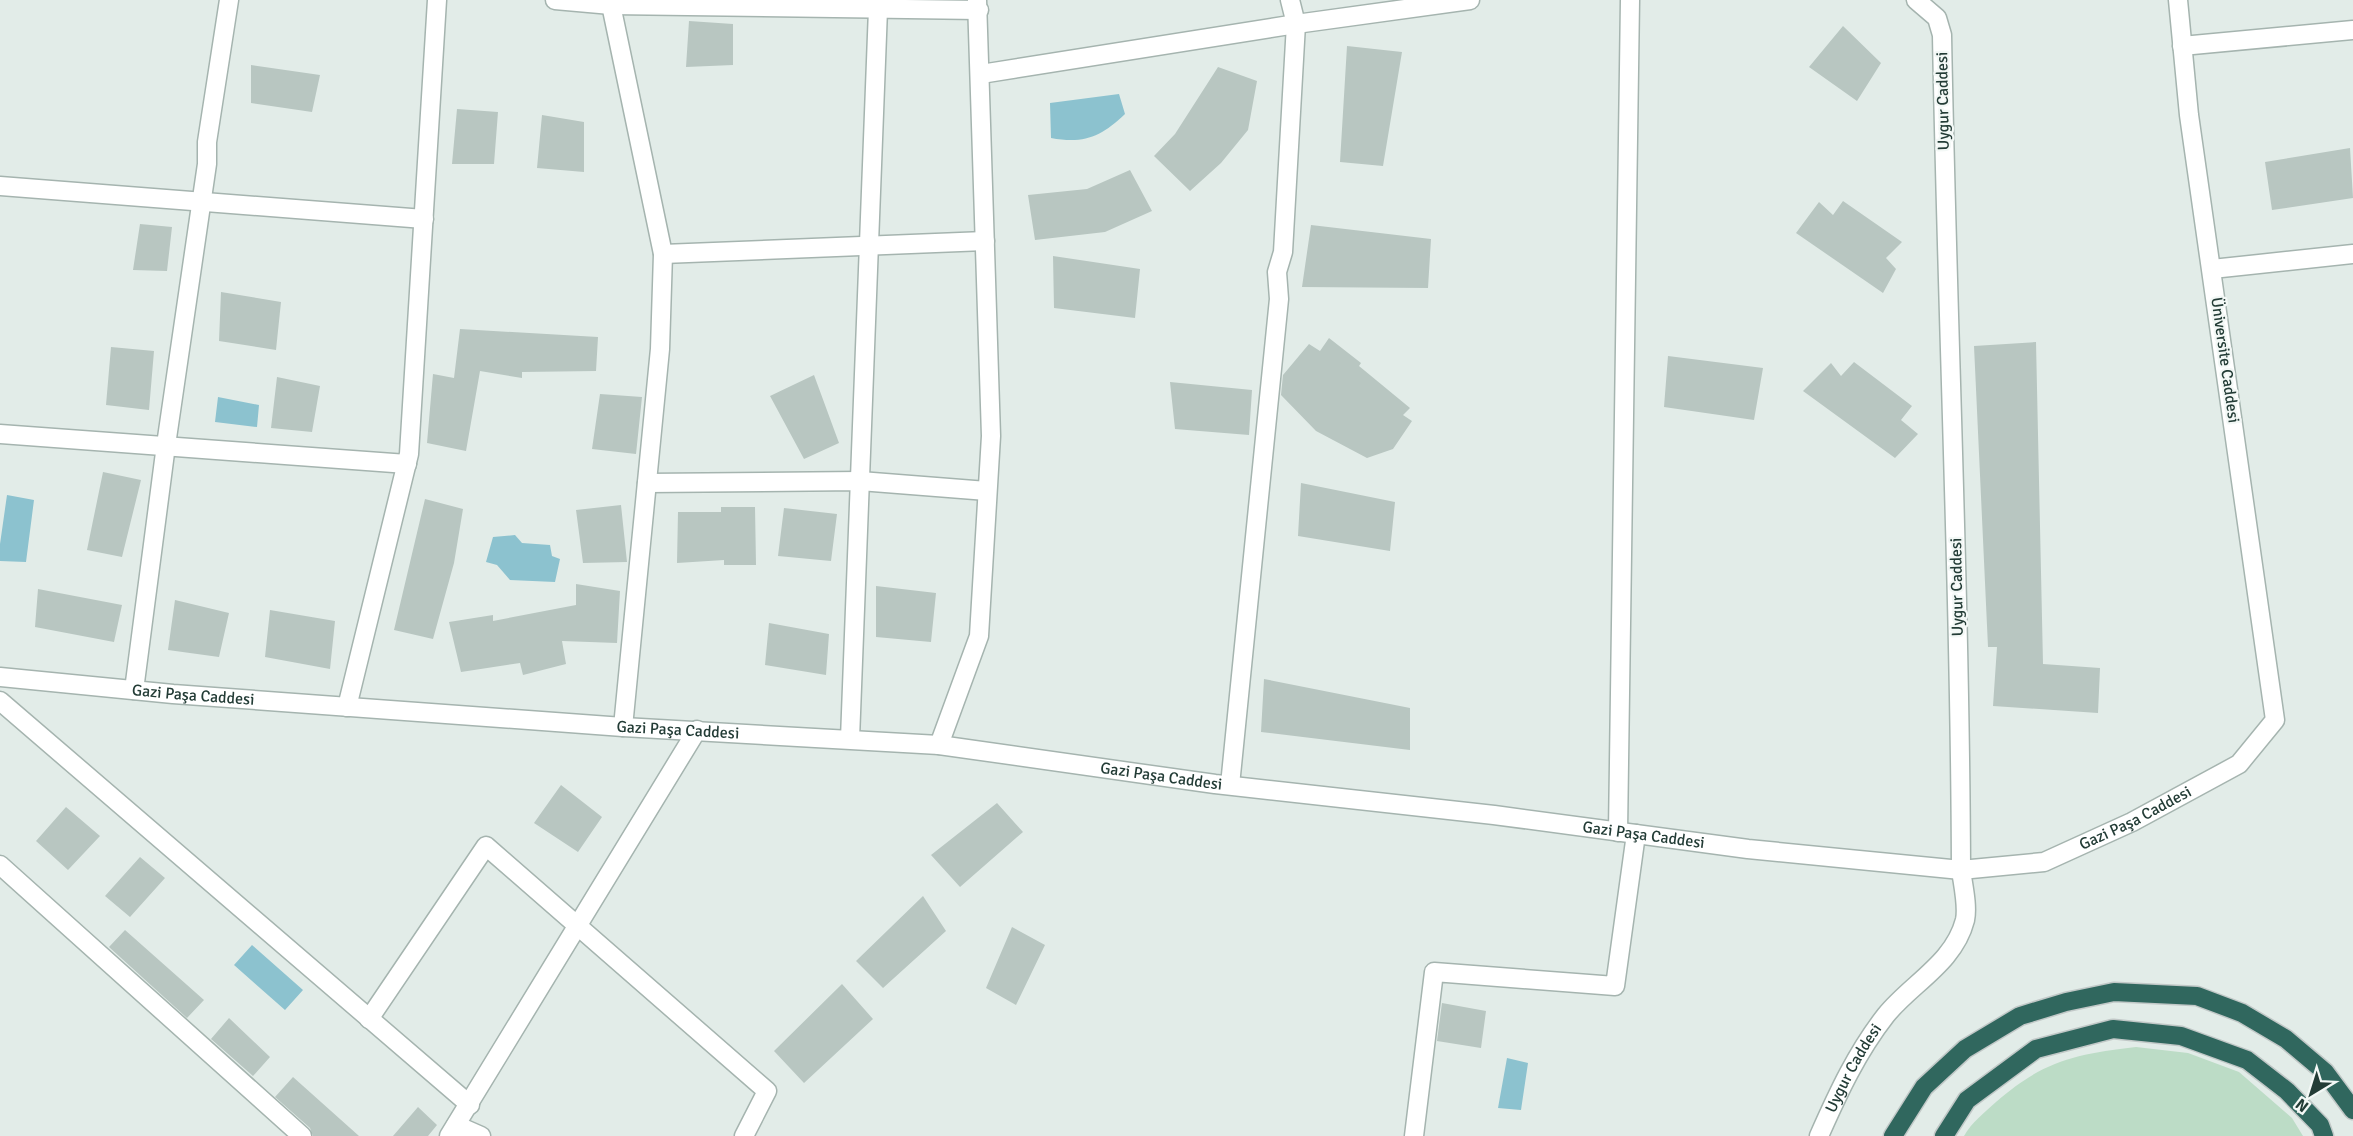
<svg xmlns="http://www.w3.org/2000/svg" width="2353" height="1136" viewBox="0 0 2353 1136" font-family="Signika,sans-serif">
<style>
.green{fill:#bcdcc6}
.water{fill:#8cc2cf}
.building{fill:#b8c6c1}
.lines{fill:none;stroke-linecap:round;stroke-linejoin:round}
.minor-casing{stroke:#a5b4af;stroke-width:21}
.highway-casing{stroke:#c1c8c7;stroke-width:21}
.minor{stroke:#fff;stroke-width:18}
.highway{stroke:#30675e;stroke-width:18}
.labels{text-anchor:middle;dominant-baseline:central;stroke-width:4.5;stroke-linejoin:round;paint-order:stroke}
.street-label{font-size:16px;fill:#233c36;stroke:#f3f8f6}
</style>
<rect width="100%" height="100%" fill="#e2ece8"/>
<path class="green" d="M2136 1047 2188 1053 2239 1072 2292 1118 2303 1136H1964C1972 1122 1984 1113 1996 1102 2043 1061 2075 1054 2136 1047Z"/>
<path class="water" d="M1119 94 1125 114C1101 137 1084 144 1051 138L1050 103Z
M218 397 259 405 257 427 215 422Z
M7 495 34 500 26 562 0 561V544Z
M515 535 522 543 550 545 552 556 560 559 555 582 510 580 497 565 486 562 493 537Z
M252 945 303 990 285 1010 234 965Z
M1507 1058 1528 1063 1521 1110 1498 1108Z"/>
<path class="building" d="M689 21 733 24V65L686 67Z
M1843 26 1881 63 1857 101 1809 67Z
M1347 46 1402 52 1383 166 1340 162Z
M251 65 320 75 312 112 251 103Z
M1218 67 1257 81 1248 130 1221 163 1190 191 1154 156 1175 134Z
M457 109 498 112 494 164H452Z
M542 115 584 122V172L537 168Z
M2350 148 2353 198 2272 210 2265 162Z
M1130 170 1152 211 1105 232 1035 240 1028 195 1087 189Z
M1843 201 1902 242 1886 258 1896 269 1883 293 1796 233 1819 202 1833 215Z
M140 224 172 227 167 271 133 270Z
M1311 225 1431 239 1428 288 1302 287Z
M1053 256 1140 269 1135 318 1054 308Z
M221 292 281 302 276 350 219 341Z
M460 329 598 337 596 371 522 372V378L480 371 466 451 427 443 433 374 454 378Z
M1329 338 1361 363 1359 366 1410 408 1403 415 1412 421 1393 449 1367 458 1316 431 1281 395 1283 375 1309 344 1320 351Z
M2036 342 2043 664 2100 668 2098 713 1993 706 1997 647H1988L1974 346Z
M111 347 154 351 149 410 106 405Z
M1668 356 1763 368 1754 420 1664 407Z
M1854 362 1912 406 1901 420 1918 434 1895 458 1803 391 1831 363 1841 376Z
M814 375 839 443 804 459 770 396Z
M277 377 320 386 312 432 271 428Z
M1170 382 1252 390 1249 435 1175 429Z
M600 394 642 397 636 454 592 449Z
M103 472 141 480 122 557 87 550Z
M1301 483 1395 502 1390 551 1298 536Z
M425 499 463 509 454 563 433 639 394 630Z
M621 505 627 562 583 563 576 510Z
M721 507H755L756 565H724V560L677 563 678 512H721Z
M784 508 837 514 831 561 778 556Z
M576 584 620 591 617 643 562 641 566 664 523 675 520 663 461 672 449 622 493 615V621L576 605Z
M876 586 936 593 931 642 876 637Z
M38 589 122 605 114 642 35 627Z
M175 600 229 613 219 657 168 650Z
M270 610 335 621 330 669 265 657Z
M769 623 829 634 826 675 765 665Z
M1264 679 1410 708V750L1261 732Z
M561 785 602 817 578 852 534 823Z
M997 803 1023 832 960 887 931 855Z
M66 807 100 836 68 870 36 841Z
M140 857 165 878 130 917 105 896Z
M923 896 946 931 883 988 856 961Z
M1012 927 1045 945 1016 1005 986 988Z
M125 930 204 1000 187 1018 109 947Z
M842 984 873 1019 804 1083 774 1051Z
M1442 1003 1486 1011 1481 1048 1437 1041Z
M229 1018 270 1057 253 1076 211 1039Z
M293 1077 359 1136H313L310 1128 275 1097Z
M418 1107 437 1125 428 1136H393Z"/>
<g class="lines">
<g class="minor-casing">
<g id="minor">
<path d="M555 0 611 5 979 10"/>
<path d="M610 0 663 254 660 349 623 727"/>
<path d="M2182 46 2353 30"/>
<path d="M981 74 1296 24 1470 0"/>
<path d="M0 186 424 219"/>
<path d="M663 254 985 241"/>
<path d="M2212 269 2353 254"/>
<path d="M0 434 407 464"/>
<path d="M647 483 860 481 987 491"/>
<path id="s1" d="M0 677 173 694 623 727 939 745 1215 784 1494 815 1748 849 1961 870 2044 862 2132 822 2239 764 2275 720 2189 115 2178 0"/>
<path d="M134 690 166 445 207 164V142L229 0"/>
<path d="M0 701 470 1105"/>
<path d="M347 707 409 454 437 0"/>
<path d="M850 739 878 9"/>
<path d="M939 745 979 636 991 436 977 0"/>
<path d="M1230 785 1279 299 1277 272 1283 252 1296 24 1290 0"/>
<path d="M1618 832 1630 0"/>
<path d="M0 865 302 1136"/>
<path d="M369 1019 486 846 767 1091 744 1136"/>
<path d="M456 1125 481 1136"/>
<path d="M449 1136 697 730"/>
<path d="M1414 1136 1434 972 1615 986 1636 834"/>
<path id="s2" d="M1819 1136C1838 1093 1857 1052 1886 1015 1912 983 1954 963 1965 920 1968 906 1963 885 1961 870 1960 591 1947 313 1942 35L1937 18 1916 0"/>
</g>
</g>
<g class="highway-casing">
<path id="highway" d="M1893 1136 1924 1087 1965 1049 2020 1016 2066 1002 2114 992 2197 996 2242 1013 2286 1039 2325 1072 2353 1110
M1944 1136 1967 1100 2036 1049 2113 1029 2181 1036 2247 1060 2287 1091 2320 1125 2324 1136"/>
</g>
<use href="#minor" class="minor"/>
<use href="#highway" class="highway"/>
</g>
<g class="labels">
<g class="street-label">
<text transform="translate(1943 101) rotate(-91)">Uygur Caddesi</text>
<text transform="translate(2225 360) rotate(82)">Üniversite Caddesi</text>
<text transform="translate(1957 587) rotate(-91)">Uygur Caddesi</text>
<text stroke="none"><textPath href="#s1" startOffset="194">Gazi Paşa Caddesi</textPath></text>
<text stroke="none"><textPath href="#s1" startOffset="680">Gazi Paşa Caddesi</textPath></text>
<text stroke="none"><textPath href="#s1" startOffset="1166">Gazi Paşa Caddesi</textPath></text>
<text stroke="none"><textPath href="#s1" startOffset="2156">Gazi Paşa Caddesi</textPath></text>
<text stroke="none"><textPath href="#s1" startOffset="1652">Gazi Paşa Caddesi</textPath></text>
<text stroke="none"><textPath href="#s2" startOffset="76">Uygur Caddesi</textPath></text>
</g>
</g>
<g transform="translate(2311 1094) rotate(218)" stroke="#f3f8f6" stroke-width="4.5" paint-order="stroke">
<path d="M0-4.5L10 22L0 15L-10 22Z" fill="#233c36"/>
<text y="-9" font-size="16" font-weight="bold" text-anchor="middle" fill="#233c36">N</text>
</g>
</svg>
